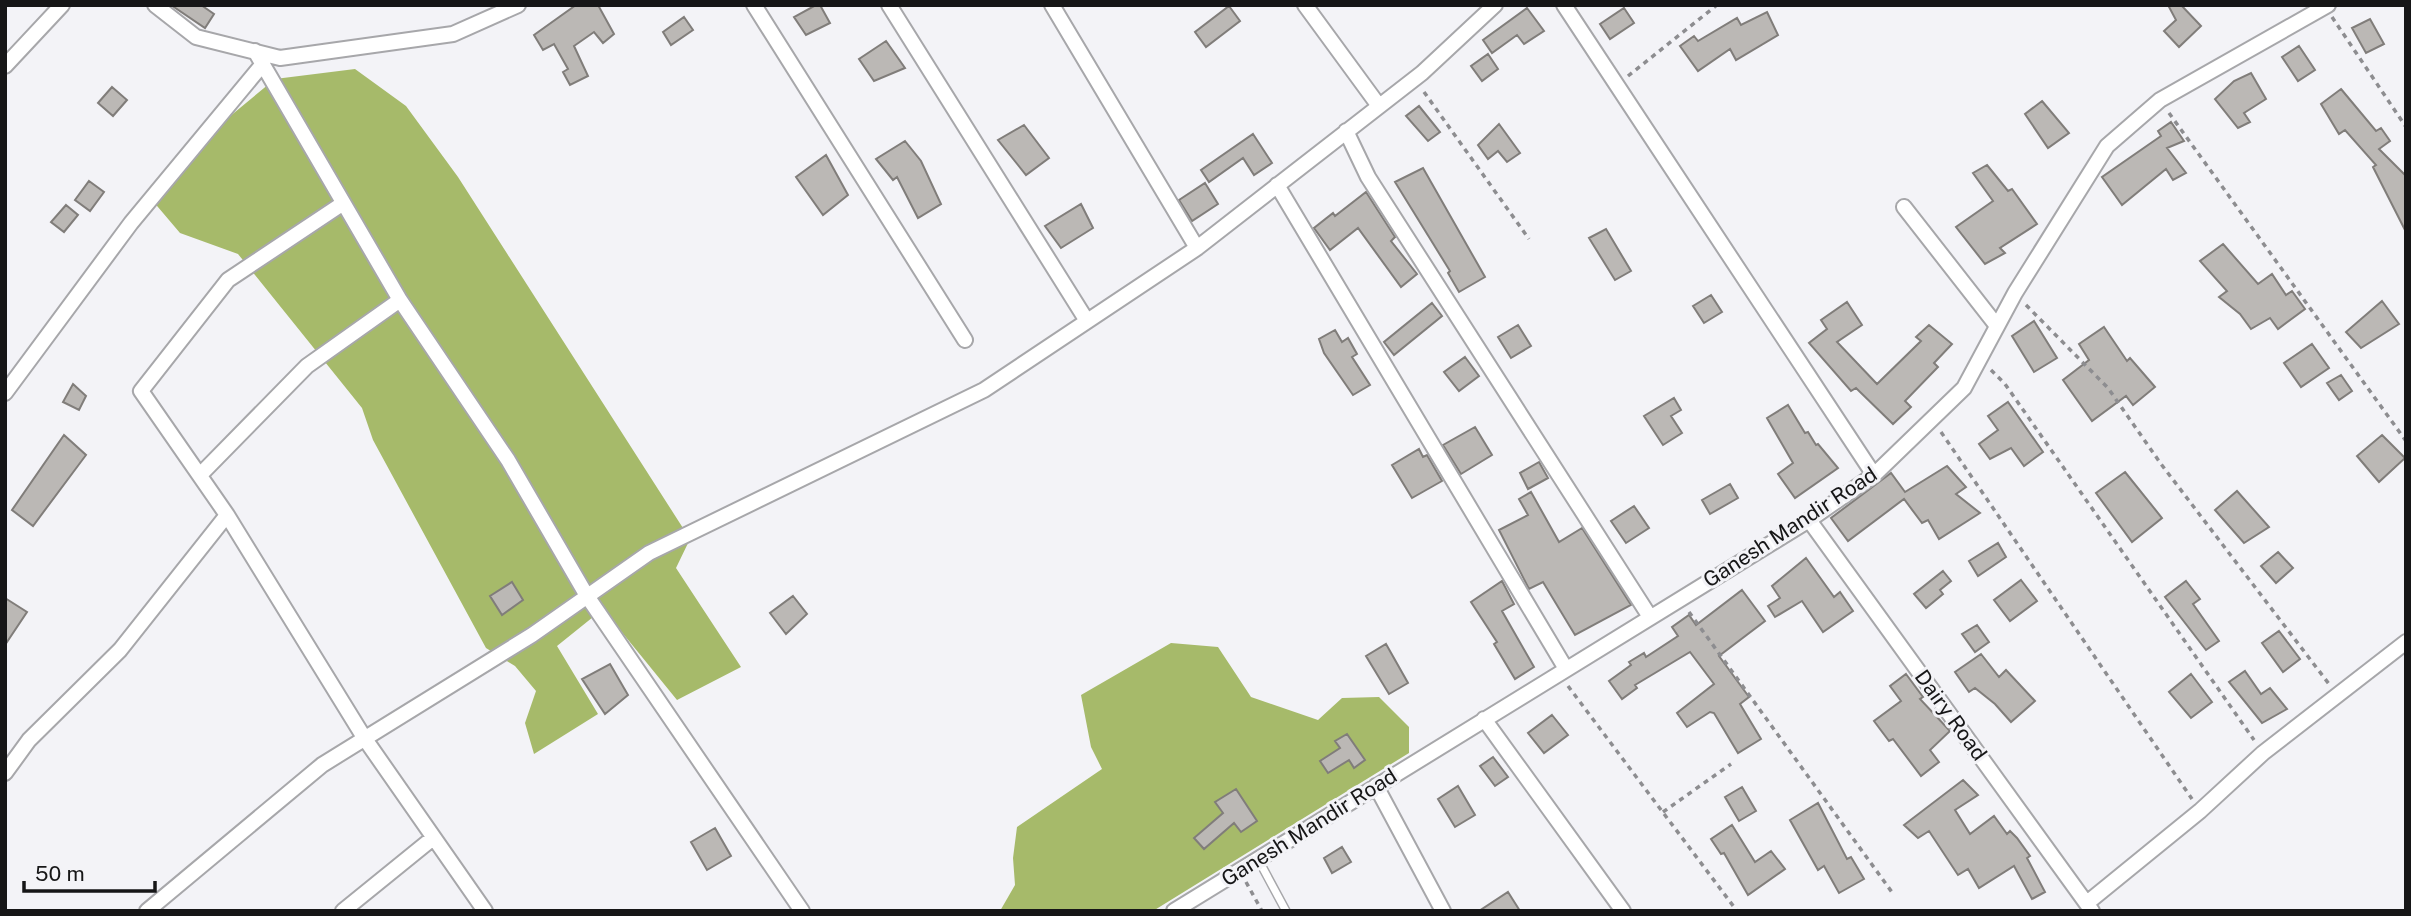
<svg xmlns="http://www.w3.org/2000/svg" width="2411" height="916" viewBox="0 0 2411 916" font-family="'Public Sans',sans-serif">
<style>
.forest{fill:#a6ba6a}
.building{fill:#bbb8b5;stroke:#807d7a;stroke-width:2}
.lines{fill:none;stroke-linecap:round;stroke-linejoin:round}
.lane-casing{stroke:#a7a7aa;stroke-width:10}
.street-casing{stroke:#a7a7aa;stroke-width:18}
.path{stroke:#8d8d90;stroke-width:3.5;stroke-dasharray:5 5;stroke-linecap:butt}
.lane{stroke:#fff;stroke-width:7}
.street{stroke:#fff;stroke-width:14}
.labels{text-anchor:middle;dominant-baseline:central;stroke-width:6;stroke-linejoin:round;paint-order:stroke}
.street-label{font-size:21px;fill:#161617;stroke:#f3f3f7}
</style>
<rect width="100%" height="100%" fill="#f3f3f7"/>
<path class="forest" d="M355 69 406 106 458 177 690 539 676 568 741 667 677 700 603 609 557 646 598 714 534 754 525 723 536 691 515 666 486 648 373 440 362 408 238 254 180 233 152 200 172 164 275 79Z
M1171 643 1218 647 1251 697 1318 720 1342 698 1379 697 1409 727V753L1153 911H1000L1015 885 1013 858 1017 827 1102 769 1091 747 1081 695Z"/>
<path class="building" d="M171 5H201L214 14 205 28Z
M576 5H598L614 34 603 43 594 32 574 46 588 76 570 85 563 72 568 69 554 44 543 50 534 35Z
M816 5H820L830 23 806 35 794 17Z
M2168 5H2181L2201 26 2179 47 2164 31 2176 20Z
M1229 6 1240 21 1206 47 1195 32Z
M1527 8 1544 31 1524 44 1517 35 1492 53 1483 40Z
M1624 8 1634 23 1610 39 1600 24Z
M1767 12 1778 35 1736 60 1730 49 1698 71 1680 46 1694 36 1698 41 1737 18 1741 25Z
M684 17 693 30 671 45 663 32Z
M2370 19 2384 44 2366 53 2352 28Z
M886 41 905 68 874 81 859 59Z
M2299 46 2315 70 2298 81 2282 57Z
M1488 54 1498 69 1482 81 1471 66Z
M2251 73 2266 99 2244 113 2250 122 2238 128 2215 99 2234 81Z
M112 87 127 100 113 116 98 103Z
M2341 89 2376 131 2381 128 2390 141 2379 149 2406 176V232L2373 167 2376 165 2345 130 2339 134 2321 104Z
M2042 101 2069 133 2048 148 2025 114Z
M1419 106 1440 132 1428 141 1406 116Z
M2171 122 2184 141 2167 148 2186 173 2173 180 2166 169 2122 205 2102 177 2161 136 2158 131Z
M1499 124 1520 153 1507 162 1498 151 1488 159 1478 145Z
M1024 125 1049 158 1026 175 998 140Z
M1253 134 1272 163 1254 175 1243 158 1209 182 1201 170Z
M905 141 921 161 941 204 918 218 897 177 893 180 876 159Z
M826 155 848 195 823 215 796 177Z
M1987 165 2008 191 2012 189 2037 224 2000 248 2005 253 1985 264 1956 227 1993 201 1973 173Z
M1423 168 1485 277 1459 292 1448 273 1450 271 1395 182Z
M89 181 104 192 90 211 75 200Z
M1205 183 1218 204 1192 221 1179 200Z
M1366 192 1395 237 1391 241 1417 274 1401 287 1358 228 1330 250 1314 228 1333 213 1335 216Z
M1081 204 1093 228 1061 248 1045 226Z
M66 205 78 215 64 232 51 222Z
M1606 229 1631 271 1615 280 1589 238Z
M2223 244 2258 284 2272 274 2286 295 2292 291 2305 309 2278 329 2270 318 2251 329 2240 314 2219 297 2227 291 2200 261Z
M1711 295 1722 312 1704 323 1693 306Z
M2382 301 2399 324 2361 348 2346 332Z
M1847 302 1862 325 1837 342 1877 384 1921 341 1916 337 1929 325 1952 344 1934 363 1938 367 1905 401 1911 407 1893 424 1856 388 1851 391 1809 343 1827 329 1821 320Z
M1432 303 1442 316 1394 355 1384 342Z
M2034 321 2057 358 2034 372 2012 336Z
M1518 325 1531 346 1511 358 1498 337Z
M2104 327 2127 361 2130 358 2155 387 2133 405 2126 396 2092 421 2063 380 2089 360 2079 344Z
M1335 330 1342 342 1348 338 1357 354 1352 357 1370 385 1353 395 1324 353 1319 339Z
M2312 344 2329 368 2301 387 2284 363Z
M1465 357 1479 376 1459 391 1444 372Z
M2341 375 2352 391 2339 400 2327 383Z
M73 384 86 396 79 410 63 402Z
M1674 398 1681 410 1671 416 1682 433 1663 445 1644 416Z
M2008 402 2043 452 2024 466 2011 448 1990 459 1979 444 1998 430 1988 416Z
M1788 405 1805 433 1808 432 1816 445 1818 444 1838 468 1795 498 1778 474 1793 463 1767 418Z
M1475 427 1492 455 1461 474 1443 445Z
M64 435 86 455 33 526 12 510Z
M2382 435 2405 458 2379 482 2357 456Z
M1419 449 1423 457 1427 455 1442 481 1412 498 1392 465Z
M1539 462 1548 478 1528 489 1520 473Z
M1947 466 1966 487 1956 494 1980 513 1939 539 1928 520 1922 523 1904 499 1848 541 1831 518 1891 473 1905 492Z
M2125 472 2162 518 2132 542 2096 493Z
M1730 484 1738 498 1710 514 1702 500Z
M2237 491 2269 527 2244 543 2215 510Z
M1531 492 1559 542 1582 528 1631 605 1575 635 1543 582 1529 589 1499 530 1528 515 1519 499Z
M1634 506 1649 528 1626 543 1611 521Z
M1998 543 2006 557 1978 576 1969 561Z
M2278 552 2293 568 2276 583 2261 566Z
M1806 558 1834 597 1840 592 1853 611 1823 632 1802 601 1775 617 1768 606 1780 598 1772 586Z
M1943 571 1951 581 1940 590 1943 594 1926 608 1914 594Z
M2021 580 2037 601 2010 621 1994 600Z
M1502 581 1514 604 1502 611 1534 667 1515 679 1494 644 1497 642 1471 602Z
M2186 581 2200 599 2193 604 2219 641 2206 650 2165 597Z
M512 582 523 600 502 615 490 596Z
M1742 590 1765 621 1719 656 1749 697 1740 704 1761 739 1738 753 1714 713 1710 712 1687 727 1677 713 1714 684 1690 652 1635 685 1637 688 1622 699 1609 681 1631 665 1629 662 1644 653 1646 657 1678 636 1672 627 1689 615 1696 625Z
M793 596 807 614 786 634 770 613Z
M5 598 27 612 5 645Z
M1977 625 1989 642 1975 652 1962 634Z
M2279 631 2300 659 2283 672 2262 643Z
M1386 644 1408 683 1389 694 1366 656Z
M1981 654 1999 677 2006 670 2035 701 2011 722 1995 704 1975 688 1969 692 1955 672Z
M610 664 628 695 605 714 582 679Z
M2245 671 2261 694 2270 688 2287 709 2262 723 2229 682Z
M1906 674 1923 697 1920 699 1950 731 1930 750 1939 762 1921 776 1893 739 1889 741 1874 721 1901 701 1890 686Z
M2191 674 2212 702 2191 718 2169 692Z
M1552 715 1568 735 1544 753 1528 733Z
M1347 734 1365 760 1354 768 1349 760 1328 773 1320 761 1340 748 1335 741Z
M1493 757 1508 777 1495 786 1480 766Z
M1963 780 1978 795 1955 810 1970 834 1994 816 2007 834 2010 831 2017 838 2030 856 2027 858 2045 892 2032 899 2014 866 1979 888 1968 869 1958 875 1929 831 1918 838 1904 825Z
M1458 786 1475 815 1455 827 1438 799Z
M1742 787 1756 811 1739 821 1725 797Z
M1236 789 1257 821 1241 832 1234 823 1204 849 1194 838 1223 813 1215 802Z
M1818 803 1847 859 1851 857 1864 879 1839 893 1824 866 1818 870 1790 820Z
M1732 825 1755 862 1771 851 1785 869 1748 895 1724 853 1721 854 1711 839Z
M715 828 731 856 707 870 691 842Z
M1342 847 1351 862 1332 873 1324 858Z
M1508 892 1520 911H1479Z"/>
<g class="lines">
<g class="lane-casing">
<path id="lane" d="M1258 859 1286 911"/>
</g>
<g class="street-casing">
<path id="street" d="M155 5 196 37 280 58 453 34 518 5
M754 5 965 340
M889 5 1087 321
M1052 5 1197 248
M1305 5 1379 106
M1564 5 1874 475
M255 51 400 300 508 460 587 596 802 911
M5 66 62 5
M1346 131 1368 177 1650 617
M1277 185 1566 669
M342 204 228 280 141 391 227 515 365 739 485 911
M1904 207 1997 326
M5 393 131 223 262 65
M200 475 307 366 400 300
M1809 520 2092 911
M1484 719 1623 911
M5 773 29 740 120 650 227 515
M1376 786 1443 911
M2087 903 2200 811 2263 753 2406 642
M147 911 322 765 532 635 649 553 984 390 1197 248 1422 73 1495 5
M343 911 433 838
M1174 911 1809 520 1874 475 1964 388 2015 293 2107 146 2160 100 2328 5"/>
</g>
<path class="path" d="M2332 17 2406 127
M1628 76 1717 5
M1424 92 1529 239
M2169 113 2406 441
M2026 305 2108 388 2161 464 2329 684
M1991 370 2005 384 2254 740
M1941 432 2192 799
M1689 612 1894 895
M1568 686 1737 911
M1663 812 1731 764
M1246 882 1262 911"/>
<use href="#lane" class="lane"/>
<use href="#street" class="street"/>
</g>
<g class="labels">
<g class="street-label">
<text transform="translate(1790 527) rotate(-33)">Ganesh Mandir Road</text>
<text transform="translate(1951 715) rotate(54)">Dairy Road</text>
<text transform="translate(1309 827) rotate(-32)">Ganesh Mandir Road</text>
</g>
</g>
<rect width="2411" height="916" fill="none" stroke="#161617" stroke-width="14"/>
<path d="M24 881v10h131v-10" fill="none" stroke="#161617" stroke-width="3.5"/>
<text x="35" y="881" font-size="21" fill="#161617" stroke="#f3f3f7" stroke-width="5" paint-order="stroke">50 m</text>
</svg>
